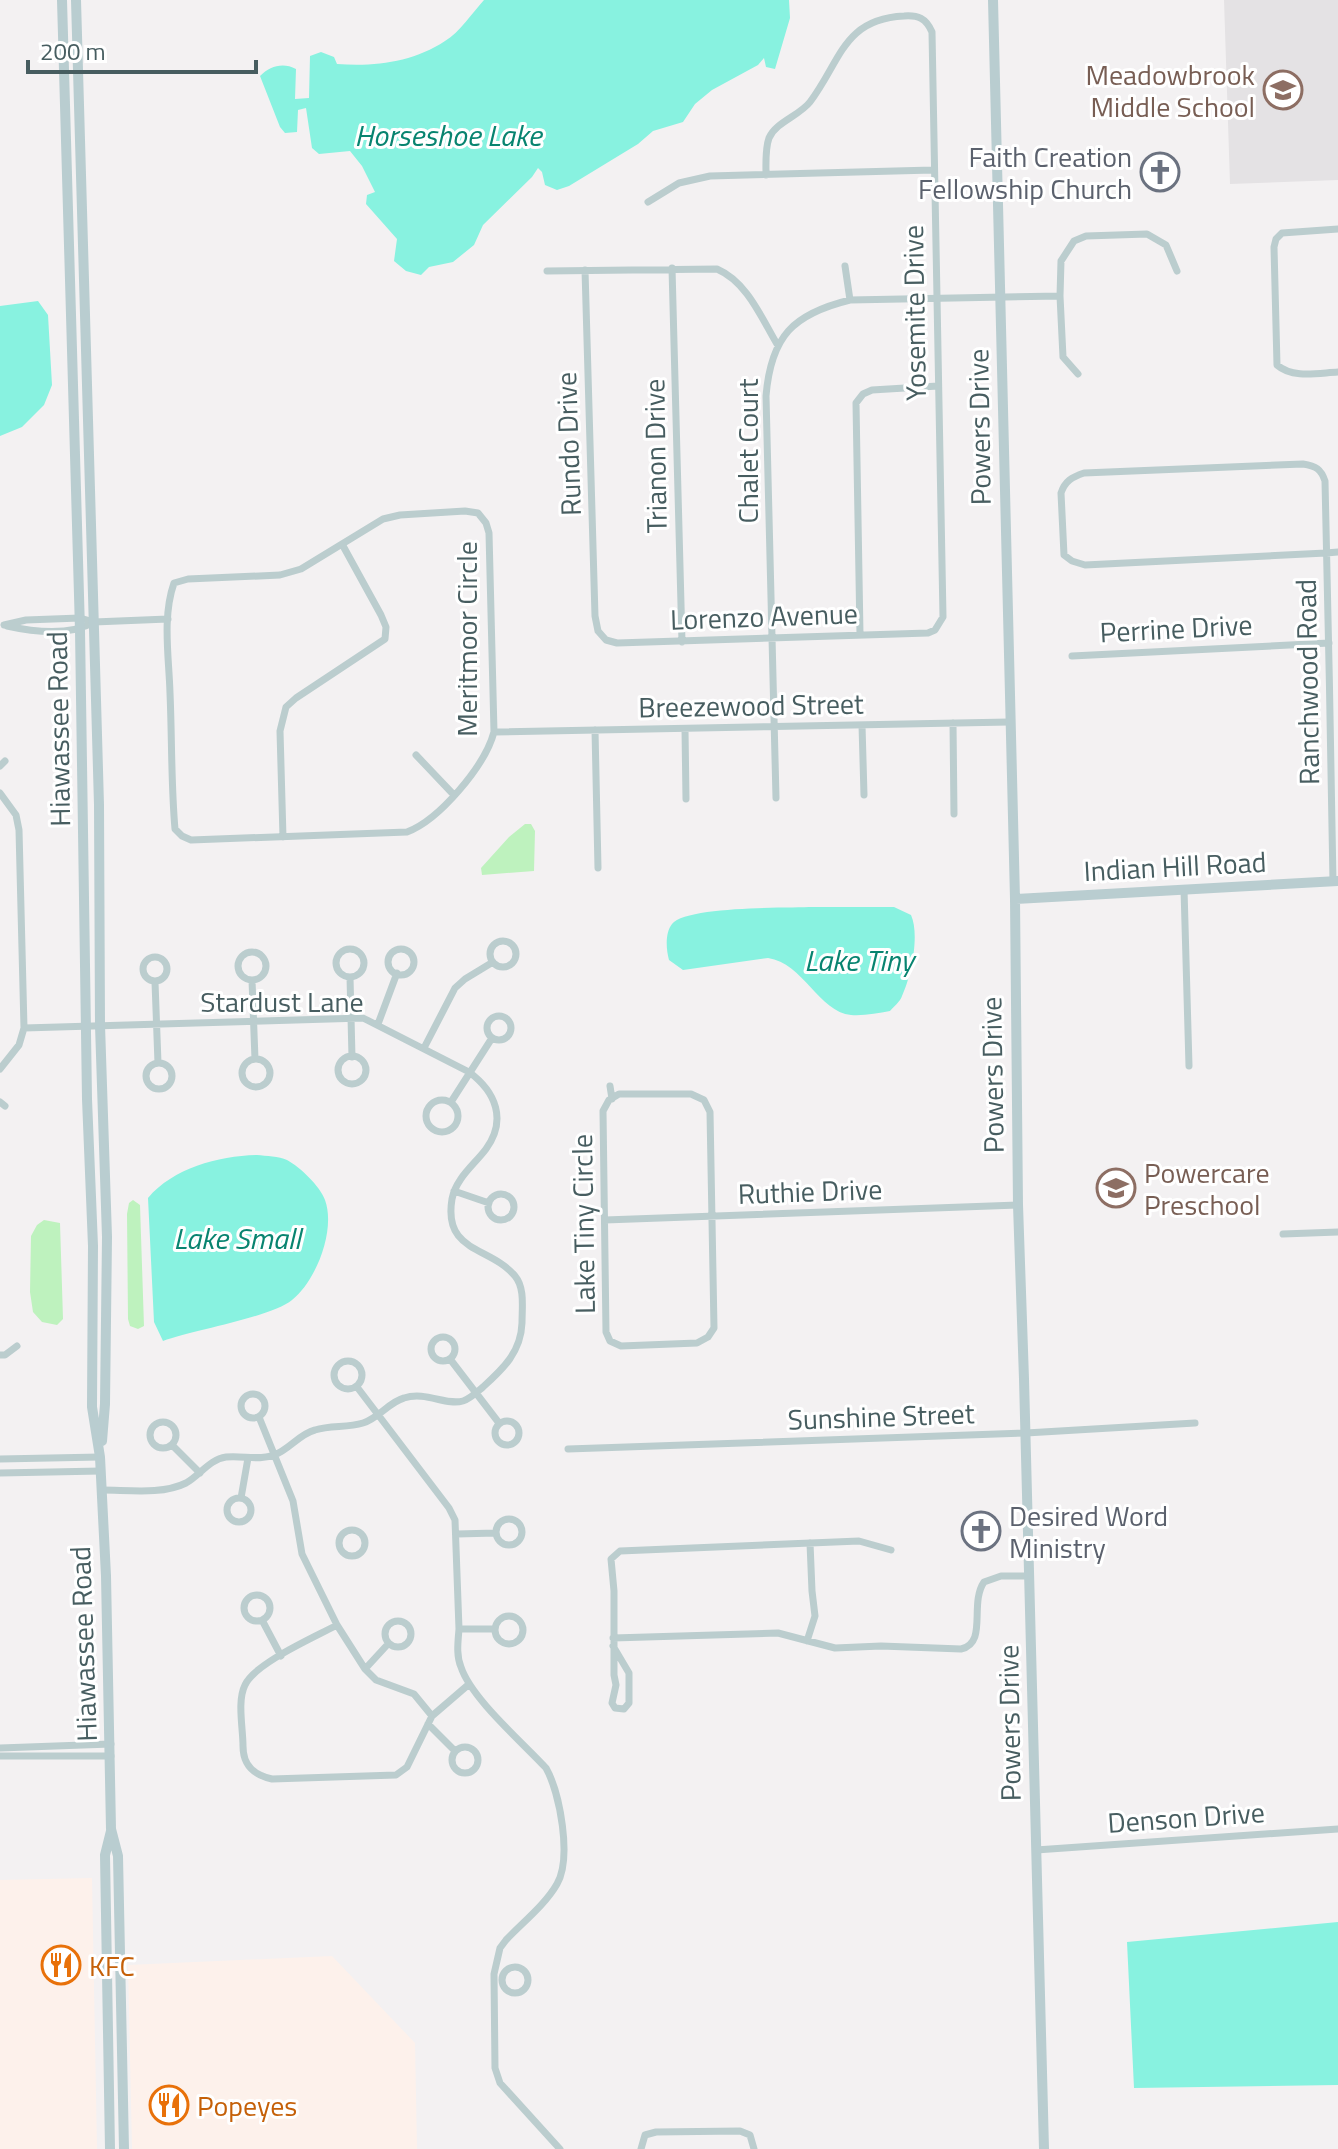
<svg xmlns="http://www.w3.org/2000/svg" width="1338" height="2149" viewBox="0 0 1338 2149" font-family="'Titillium Web',sans-serif">
<style>
.commercial{fill:#fdf1eb}
.education{fill:#e4e2e4}
.green{fill:#bef2be}
.water{fill:#88f2e0}
.lines{fill:none;stroke-linecap:round;stroke-linejoin:round}
.street{stroke:#bbcdce;stroke-width:7}
.secondary{stroke:#b9cdd0;stroke-width:10}
.labels{text-anchor:middle;dominant-baseline:central;stroke-width:6;stroke-linejoin:round;paint-order:stroke}
.education-label{font-size:28px;fill:#785e54;stroke:#fff;text-anchor:end}
.worship-label{font-size:28px;fill:#5b616d;stroke:#fff;text-anchor:end}
.street-label{font-size:28px;fill:#475d60;stroke:#fff}
.food-label{font-size:28px;fill:#c56008;stroke:#fff;text-anchor:start}
.water-label{font-size:30px;font-style:italic;fill:#088470;stroke:#fff}
</style>
<rect width="100%" height="100%" fill="#f3f1f2"/>
<path class="commercial" d="M92 1878 97 2149H0V1880Z
M332 1956 415 2043 417 2149H132L128 1965Z"/>
<path class="education" d="M1224 0H1338V180L1230 184Z"/>
<path class="green" d="M525 824H531L535 831 534 871 482 875 481 868 509 837Z
M133 1200 140 1205 144 1326 138 1329 130 1326 128 1319 127 1214 129 1203Z
M44 1220 60 1223 63 1319 57 1325 42 1322 33 1312 30 1292 31 1236 37 1225Z"/>
<path class="water" d="M484 0H789L790 18 775 69 766 67 764 58 758 65 712 90 695 104 683 122 653 131 638 144 569 186 557 190 545 185 542 172 538 168 532 177 483 225 474 245 453 262 429 267 421 275 406 271 394 261 397 239 366 204 367 195 375 192 362 166 350 151 319 154 312 148 306 108 298 110 297 132 285 133 280 127 260 76C270 66 283 62 296 69L295 99 309 98 310 56 321 52 334 57 337 64C375 67 413 62 445 41 460 32 472 13 484 0Z
M38 301 48 315 52 385 44 405 22 427 0 436V306Z
M813 907H894L911 915C920 935 911 977 902 996 900 1002 894 1006 890 1011 878 1013 864 1016 851 1015 819 1012 803 963 768 958L683 970 669 960C666 949 665 933 672 924 686 906 787 908 813 907Z
M257 1155C266 1156 279 1156 287 1160 300 1167 320 1186 325 1200 336 1230 316 1281 292 1300 272 1317 193 1330 163 1341L154 1322 148 1198C173 1168 219 1156 257 1155Z
M1338 1922V2085L1134 2088 1127 1942Z"/>
<g class="lines">
<path class="street" d="M648 202 679 183 710 176 933 170
M1338 229 1282 233 1276 239 1274 247 1277 365C1293 379 1318 373 1338 372
M845 266 850 300
M672 268 682 642
M585 270 595 616 598 631 606 640 617 643 928 633 935 630 943 617 932 32C926 18 918 15 904 16 843 19 841 61 810 102 799 116 776 122 769 138 765 149 766 163 766 175
M547 271 717 269C747 282 761 317 777 344
M1078 374 1063 357 1060 296 1061 261 1074 241 1086 236 1147 234 1166 245 1177 271
M465 511 478 513 486 523 489 533 494 732C485 766 439 820 407 832L191 840 182 836 175 829C171 784 172 738 170 693 169 658 162 617 174 583L188 579 280 575 301 569 383 519 400 515Z
M4 625 26 620 80 618 94 622 168 619
M7 626C34 632 70 636 94 622
M860 634 856 403 863 394 872 390 938 386
M1072 656 1329 643
M953 723 954 814
M862 725 864 795
M685 729 686 799
M595 730 598 868
M494 732 1009 722
M416 755 453 794
M0 766 5 761
M0 793 16 815 19 830 24 1028 19 1045 0 1069
M776 798 766 396C771 336 793 314 850 300L1060 296
M283 837 280 731 286 707 296 698 385 639 386 627 381 615 342 544
M1333 882C1331 748 1328 615 1325 481 1321 469 1316 466 1303 464L1084 473C1072 477 1065 481 1061 493L1064 555 1072 561 1085 565 1326 553 1338 552
M1184 889 1189 1066
M490 954a13 13 0 1 1 26 0a13 13 0 1 1-26 0Z
M336 963a14 14 0 1 1 28 0a14 14 0 1 1-28 0Z
M388 962a13 13 0 1 1 26 0a13 13 0 1 1-26 0Z
M238 966a14 14 0 1 1 28 0a14 14 0 1 1-28 0Z
M143 969a12 12 0 1 1 24 0a12 12 0 1 1-24 0Z
M350 977 352 1057
M252 980 255 1059
M155 982 158 1063
M487 1028a12 12 0 1 1 24 0a12 12 0 1 1-24 0Z
M378 1024 397 973
M24 1028 363 1018 469 1072C496 1092 507 1120 486 1149 474 1165 456 1178 452 1199 443 1253 490 1246 515 1276 525 1288 522 1307 522 1323 521 1352 503 1369 483 1387 477 1392 470 1399 463 1401 446 1406 426 1391 404 1398 389 1402 379 1418 363 1423 347 1428 331 1425 315 1430 299 1434 289 1450 274 1455 259 1461 242 1455 226 1457 210 1459 200 1475 186 1483 162 1495 128 1490 102 1490
M424 1048 455 988 465 979 493 962
M338 1070a14 14 0 1 1 28 0a14 14 0 1 1-28 0Z
M242 1073a14 14 0 1 1 28 0a14 14 0 1 1-28 0Z
M146 1076a13 13 0 1 1 26 0a13 13 0 1 1-26 0Z
M610 1086 612 1099
M619 1094H691L704 1100 710 1112 714 1328 708 1337 697 1343 621 1346 610 1341 606 1332 603 1111 609 1100Z
M426 1116a16 16 0 1 1 32 0a16 16 0 1 1-32 0Z
M0 1102 5 1106
M451 1102 492 1038
M454 1191 489 1203
M488 1207a13 13 0 1 1 26 0a13 13 0 1 1-26 0Z
M605 1220 1018 1205
M1283 1234 1338 1232
M431 1349a12 12 0 1 1 24 0a12 12 0 1 1-24 0Z
M0 1355H5L17 1346
M450 1359 499 1423
M334 1375a14 14 0 1 1 28 0a14 14 0 1 1-28 0Z
M357 1387 449 1508 455 1520 459 1629C458 1642 456 1655 461 1667 471 1698 522 1742 546 1768 560 1793 572 1858 557 1884 545 1905 522 1923 506 1940L500 1948 494 1974 495 2068 500 2083 560 2149
M241 1406a12 12 0 1 1 24 0a12 12 0 1 1-24 0Z
M259 1417 293 1501 302 1554 337 1625 365 1669 376 1680 414 1694 432 1716
M495 1433a12 12 0 1 1 24 0a12 12 0 1 1-24 0Z
M150 1435a13 13 0 1 1 26 0a13 13 0 1 1-26 0Z
M172 1445 200 1473
M568 1449 1026 1433 1195 1423
M0 1459 100 1457
M0 1473 101 1471
M227 1510a12 12 0 1 1 24 0a12 12 0 1 1-24 0Z
M241 1498 248 1458
M496 1532a13 13 0 1 1 26 0a13 13 0 1 1-26 0Z
M339 1543a13 13 0 1 1 26 0a13 13 0 1 1-26 0Z
M457 1534 496 1533
M244 1608a13 13 0 1 1 26 0a13 13 0 1 1-26 0Z
M495 1630a14 14 0 1 1 28 0a14 14 0 1 1-28 0Z
M262 1620 281 1656
M385 1634a13 13 0 1 1 26 0a13 13 0 1 1-26 0Z
M337 1625C315 1637 255 1663 245 1685 237 1701 243 1728 243 1746 243 1766 254 1775 272 1779L396 1775 407 1767 432 1716 468 1685
M459 1629H495
M613 1638 778 1633 835 1648 881 1646 961 1649C988 1643 969 1604 984 1582L1001 1576H1029
M807 1641 815 1616 812 1591 810 1543
M613 1646 629 1673V1703L624 1709 615 1708 612 1703 616 1685 614 1675V1591L611 1559 620 1551 859 1541 891 1550
M365 1669 388 1644
M428 1724 455 1751
M452 1760a13 13 0 1 1 26 0a13 13 0 1 1-26 0Z
M0 1748 111 1744
M0 1756H111
M1036 1850 1338 1829
M502 1980a13 13 0 1 1 26 0a13 13 0 1 1-26 0Z
M641 2149 645 2135 656 2132 740 2131 750 2135 754 2149"/>
<path class="secondary" d="M62 0 80 630 87 1099 93 1246 92 1407 100 1457 106 1576 111 1829 118 1856 124 2149
M76 0 99 805 100 1025 107 1237 105 1404 102 1441
M993 0 1015 899 1018 1205 1024 1379 1044 2149
M1015 899 1338 881
M110 2149 105 1855 111 1831"/>
</g>
<defs>
<g id="school-ring" transform="scale(2)"><circle r="9.5" fill="#fff" stroke="#8d6e63" stroke-width="1.5"/><path d="M0-5L7-2L0 1L-7-2ZM-4 1L0 2.5L4 1V4Q0 6-4 4Z" fill="#8d6e63"/></g>
<g id="church-ring" transform="scale(2)"><circle r="9.5" fill="#fff" stroke="#6b7280" stroke-width="1.5"/><path d="M-1.2-6h2.4v3.5h3.3v2.4h-3.3V6h-2.4V-.1h-3.3v-2.4h3.3Z" fill="#6b7280"/></g>
<g id="restaurant-ring" transform="scale(2)"><circle r="9.5" fill="#fff" stroke="#e8710a" stroke-width="1.5"/><path d="M-5-6h1v4h1v-4h1v4h1v-4h1v5L-1.5 .5V6h-2V.5L-5-1ZM5-6V6H3V1.5H1.5Q1.5-4 5-6Z" fill="#e8710a"/></g>
</defs>
<g fill-rule="evenodd">
<use href="#school-ring" x="1283" y="90"/>
<use href="#church-ring" x="1160" y="172"/>
<use href="#school-ring" x="1116" y="1188"/>
<use href="#church-ring" x="981" y="1531"/>
<use href="#restaurant-ring" x="61" y="1965"/>
<use href="#restaurant-ring" x="169" y="2105"/>
</g>
<g class="labels">
<g class="education-label">
<text x="1255" y="74">Meadowbrook<tspan x="1255" dy="32">Middle School</tspan></text>
<text x="1144" y="1172" text-anchor="start">Powercare<tspan x="1144" dy="32">Preschool</tspan></text>
</g>
<g class="worship-label">
<text x="1132" y="156">Faith Creation<tspan x="1132" dy="32">Fellowship Church</tspan></text>
<text x="1009" y="1515" text-anchor="start">Desired Word<tspan x="1009" dy="32">Ministry</tspan></text>
</g>
<g class="street-label">
<text transform="translate(914 313) rotate(-91)">Yosemite Drive</text>
<text transform="translate(979 427) rotate(-91)">Powers Drive</text>
<text transform="translate(568 444) rotate(-92)">Rundo Drive</text>
<text transform="translate(747 451) rotate(-90)">Chalet Court</text>
<text transform="translate(655 456) rotate(-91)">Trianon Drive</text>
<text transform="translate(764 616) rotate(-2)">Lorenzo Avenue</text>
<text transform="translate(1176 628) rotate(-3)">Perrine Drive</text>
<text transform="translate(466 639) rotate(-90)">Meritmoor Circle</text>
<text transform="translate(1307 682) rotate(-91)">Ranchwood Road</text>
<text transform="translate(751 705) rotate(-1)">Breezewood Street</text>
<text transform="translate(58 729) rotate(-91)">Hiawassee Road</text>
<text transform="translate(1175 866) rotate(-3)">Indian Hill Road</text>
<text x="282" y="1001">Stardust Lane</text>
<text transform="translate(992 1075) rotate(-91)">Powers Drive</text>
<text transform="translate(810 1191) rotate(-2)">Ruthie Drive</text>
<text transform="translate(583 1224) rotate(-91)">Lake Tiny Circle</text>
<text transform="translate(881 1416) rotate(-2)">Sunshine Street</text>
<text transform="translate(83 1644) rotate(-92)">Hiawassee Road</text>
<text transform="translate(1009 1723) rotate(-91)">Powers Drive</text>
<text transform="translate(1186 1817) rotate(-4)">Denson Drive</text>
</g>
<g class="food-label">
<text x="89" y="1965">KFC</text>
<text x="197" y="2105">Popeyes</text>
</g>
<g class="water-label">
<text x="448" y="135">Horseshoe Lake</text>
<text x="859" y="960">Lake Tiny</text>
<text x="237" y="1238">Lake Small</text>
</g>
</g>
<path d="M28 60v12h228v-12" fill="none" stroke="#475d60" stroke-width="4"/>
<text x="40" y="60" font-size="24" fill="#475d60" stroke="#ffffff" stroke-width="6" paint-order="stroke">200 m</text>
</svg>
